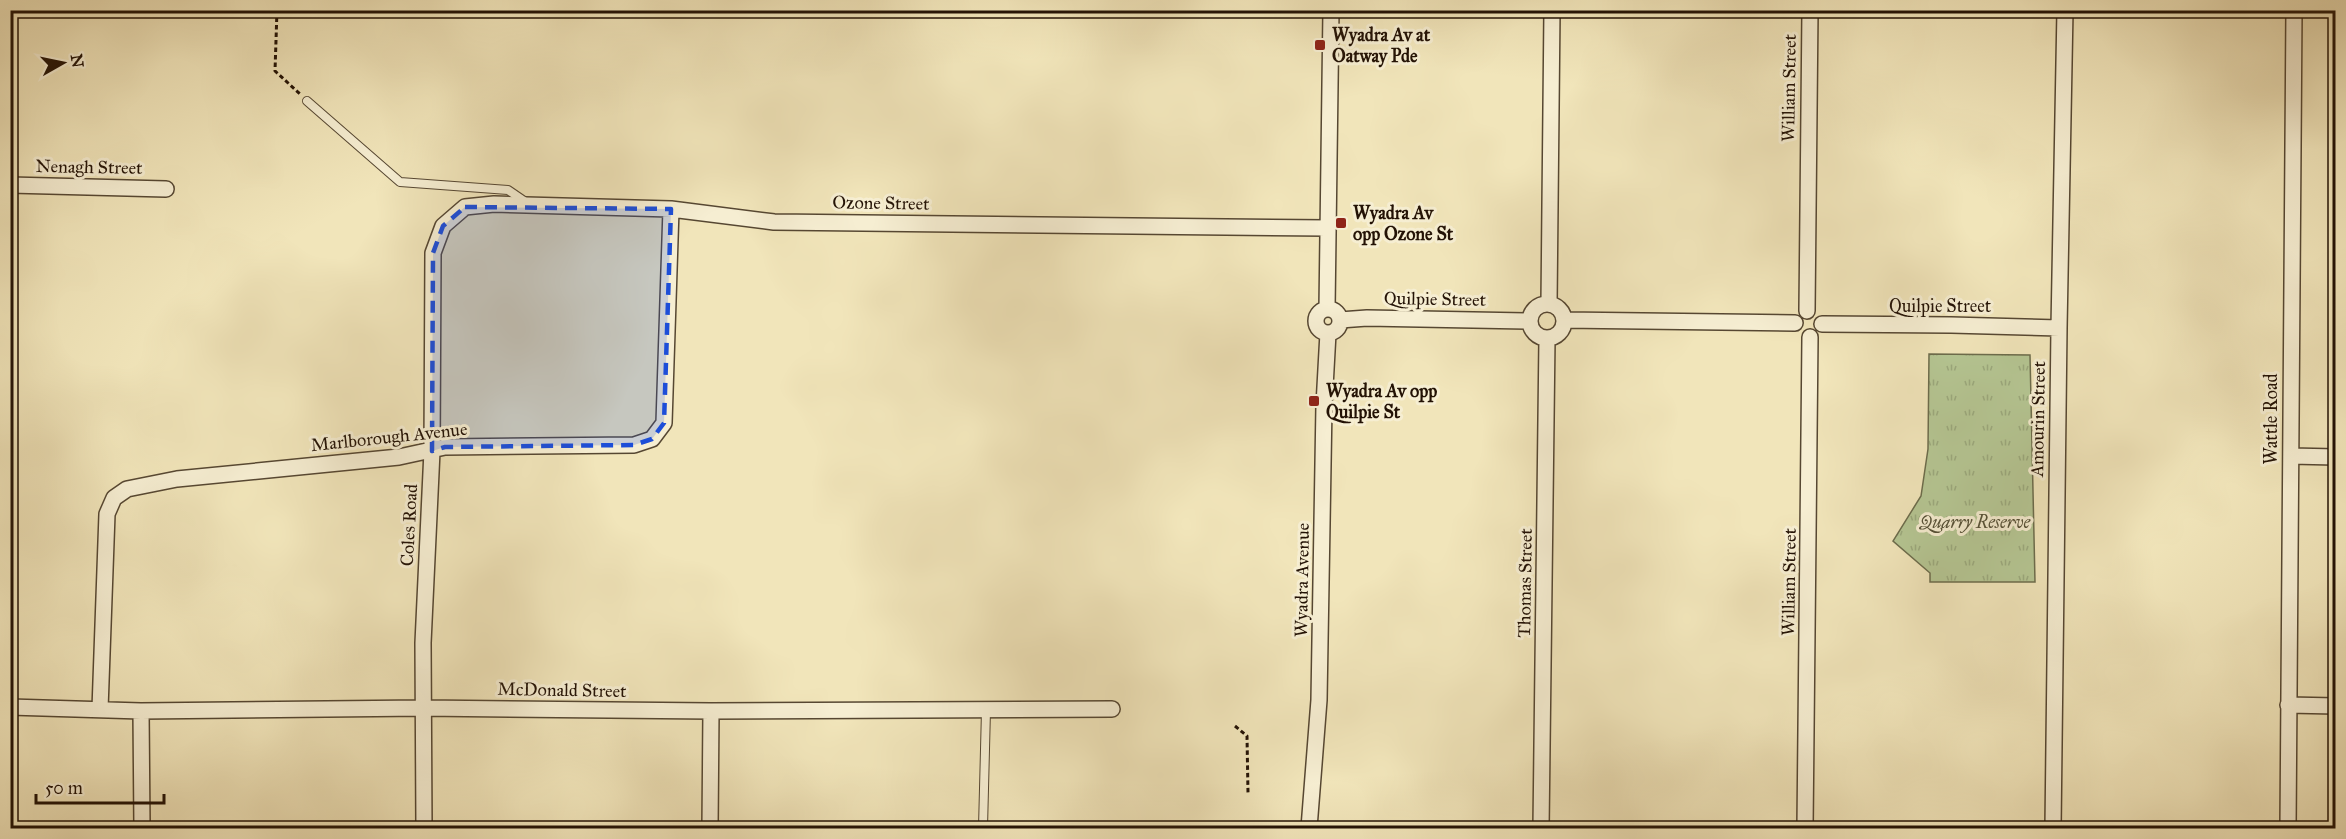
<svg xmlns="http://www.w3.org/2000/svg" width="2346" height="839" viewBox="0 0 2346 839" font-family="'IM FELL Great Primer',serif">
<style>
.grass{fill:url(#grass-tufts);stroke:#6c6c4c;stroke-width:1.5}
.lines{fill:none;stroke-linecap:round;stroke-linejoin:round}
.service-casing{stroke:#564732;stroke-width:10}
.minor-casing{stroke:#564732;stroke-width:18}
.path{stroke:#231205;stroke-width:3;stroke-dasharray:4.5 3;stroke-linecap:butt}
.service{stroke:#f6eed2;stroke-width:8}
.minor{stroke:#f6eed2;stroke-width:15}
.marked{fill:#1d4ed8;fill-opacity:0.2;stroke:#1d4ed8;stroke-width:4.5;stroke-dasharray:12 8;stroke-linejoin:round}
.poi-dot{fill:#8f2418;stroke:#f6eed2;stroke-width:2}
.labels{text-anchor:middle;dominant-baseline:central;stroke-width:6;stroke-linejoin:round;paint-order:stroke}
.poi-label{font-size:18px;font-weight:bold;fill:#231205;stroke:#f6eed2;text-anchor:start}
.street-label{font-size:18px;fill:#231205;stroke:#f6eed2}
.park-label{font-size:18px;font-style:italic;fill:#565137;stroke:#f6eed2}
</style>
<defs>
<pattern id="grass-tufts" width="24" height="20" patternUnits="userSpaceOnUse" patternTransform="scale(1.5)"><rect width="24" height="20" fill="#b5c693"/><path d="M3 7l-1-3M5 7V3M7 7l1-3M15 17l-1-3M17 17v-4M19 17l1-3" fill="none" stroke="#9ba97d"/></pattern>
</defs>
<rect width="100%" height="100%" fill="#f1e5ba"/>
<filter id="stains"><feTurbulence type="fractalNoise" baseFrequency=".00333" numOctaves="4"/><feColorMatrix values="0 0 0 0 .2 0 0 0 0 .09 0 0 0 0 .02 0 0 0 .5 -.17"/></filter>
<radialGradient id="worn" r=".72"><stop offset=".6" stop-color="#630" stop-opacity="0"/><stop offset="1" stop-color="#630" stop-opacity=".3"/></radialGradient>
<path class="grass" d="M1929 354 2030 355 2035 582H1930V573L1893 541 1921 496 1928 449Z"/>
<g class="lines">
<g class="service-casing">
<path id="service" d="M307 101 400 182 508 190 527 203
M983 828 986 710"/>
</g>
<g class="minor-casing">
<path id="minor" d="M10 185 166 189
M1549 304 1552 10
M1530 321a17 17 0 1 1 34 0a17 17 0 1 1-34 0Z
M1327 309 1331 10
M1316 321a12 12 0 1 1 24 0a12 12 0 1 1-24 0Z
M1807 311 1810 10
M1340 320 1367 318 1530 321
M1564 320 1795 323
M1822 324 1951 325 2059 328
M2291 456 2336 457
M2288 705 2336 706
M10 707 141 711 423 708 711 711 1112 709
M100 709 107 514 114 498 127 489 177 479 399 457 445 447 634 445 652 439 664 423 671 209
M141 711 142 828
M424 828 423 643 432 451 433 253 443 226 465 207 494 204 671 209 774 222 1327 228
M710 828 711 711
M1309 828 1319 700 1324 405 1328 333
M1541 828 1547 338
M1805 828 1810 337
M2053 828 2059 328 2065 10
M2288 828 2294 10"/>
</g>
<path class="path" d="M277 10 275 71 300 94
M1235 726 1247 736 1248 793"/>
<use href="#service" class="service"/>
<use href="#minor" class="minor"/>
</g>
<path class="marked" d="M465 207 671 209 664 423 652 439 634 445 445 447 432 451 433 253 443 226Z"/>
<g class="poi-dot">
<rect x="1314" y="39" width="12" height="12" rx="3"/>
<rect x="1335" y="217" width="12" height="12" rx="3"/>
<rect x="1308" y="395" width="12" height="12" rx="3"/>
</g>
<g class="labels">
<g class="poi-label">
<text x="1332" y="35">Wyadra Av at<tspan x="1332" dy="21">Oatway Pde</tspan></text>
<text x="1353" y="213">Wyadra Av<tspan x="1353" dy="21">opp Ozone St</tspan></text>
<text x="1326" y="391">Wyadra Av opp<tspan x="1326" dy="21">Quilpie St</tspan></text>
</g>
<g class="street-label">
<text transform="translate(1789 88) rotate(-89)">William Street</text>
<text transform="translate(89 167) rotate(1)">Nenagh Street</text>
<text transform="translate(881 203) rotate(1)">Ozone Street</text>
<text transform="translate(1435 299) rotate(1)">Quilpie Street</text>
<text x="1940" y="306">Quilpie Street</text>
<text transform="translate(2038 419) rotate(-89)">Amourin Street</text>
<text transform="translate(2271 419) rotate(-90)">Wattle Road</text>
<text transform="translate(389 437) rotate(-6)">Marlborough Avenue</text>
<text transform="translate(409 525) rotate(-87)">Coles Road</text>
<text transform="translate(1302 580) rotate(-89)">Wyadra Avenue</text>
<text transform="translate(1789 582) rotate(-89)">William Street</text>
<text transform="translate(1525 583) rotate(-89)">Thomas Street</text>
<text transform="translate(562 690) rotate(1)">McDonald Street</text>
</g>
<g class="park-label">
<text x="1975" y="522">Quarry Reserve</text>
</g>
</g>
<rect width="2346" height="839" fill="none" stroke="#f1e5ba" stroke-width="36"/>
<rect x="12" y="12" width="2322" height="815" fill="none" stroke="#231205" stroke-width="3"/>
<rect x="18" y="18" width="2310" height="803" fill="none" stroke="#231205" stroke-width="1.5"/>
<g transform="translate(63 63) rotate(81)" stroke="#f6eed2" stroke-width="4.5" paint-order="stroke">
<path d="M0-4.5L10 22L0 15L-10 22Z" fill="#231205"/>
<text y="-9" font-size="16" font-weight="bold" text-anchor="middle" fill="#231205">N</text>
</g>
<path d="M36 794v9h128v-9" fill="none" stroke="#231205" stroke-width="3"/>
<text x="45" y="794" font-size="18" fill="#231205" stroke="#f6eed2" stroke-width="4.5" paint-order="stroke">50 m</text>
<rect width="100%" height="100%" filter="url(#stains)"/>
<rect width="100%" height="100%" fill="url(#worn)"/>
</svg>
